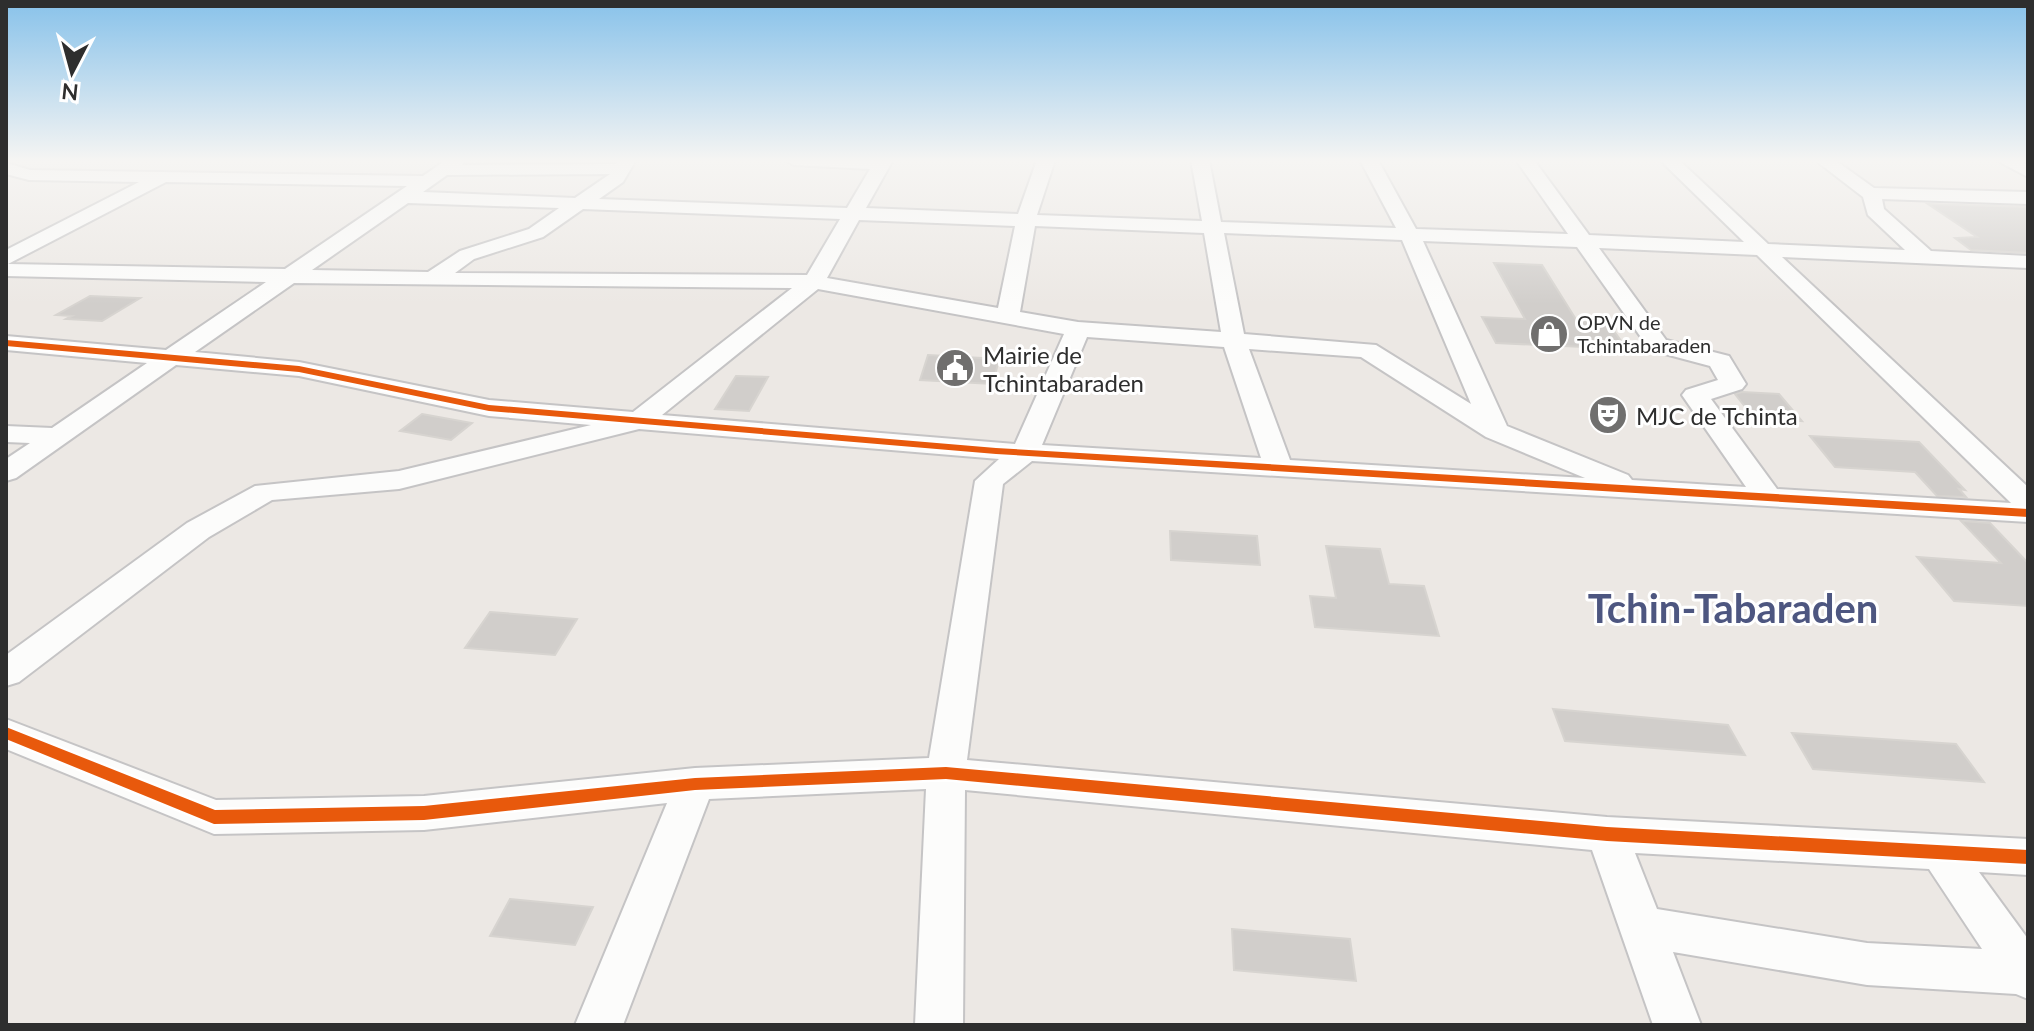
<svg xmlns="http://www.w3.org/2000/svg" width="2034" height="1031" viewBox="0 0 2034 1031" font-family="Lato,sans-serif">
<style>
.building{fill:#d1cecb;stroke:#d7d4d0;stroke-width:2}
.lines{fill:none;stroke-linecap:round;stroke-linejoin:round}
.street-casing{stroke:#c5c4c5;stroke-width:4}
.street{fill:#fcfcfb;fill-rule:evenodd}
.cycleway-casing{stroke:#fff;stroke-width:5}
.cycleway{fill:#e8590c;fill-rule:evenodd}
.labels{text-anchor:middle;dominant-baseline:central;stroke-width:6;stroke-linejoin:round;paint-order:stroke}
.far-poi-label{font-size:20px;fill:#2e2e2e;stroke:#fff;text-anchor:start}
.poi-label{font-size:24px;fill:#2e2e2e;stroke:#fff;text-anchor:start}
.town-label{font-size:40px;font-weight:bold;fill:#4d5680;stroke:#fff}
</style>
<rect width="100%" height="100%" fill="#ece8e4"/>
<path class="building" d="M1928 204 2028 207V253L1971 250 1955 238 1977 237Z
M1494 263 1542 265 1577 321 1608 323 1627 349 1496 343 1482 317 1525 319Z
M90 296 140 298 102 321 66 319 72 316 56 315Z
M928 355 999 359 993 384 920 380Z
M736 376 768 377 749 411 715 409Z
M1742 392 1779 394 1802 421 1754 418 1735 394Z
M422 414 472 423 451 440 400 431Z
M1810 436 1919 442 1965 490 1959 489 1966 497 1937 496 1915 472 1835 467Z
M1961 521 1990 523 2028 563V606L1954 601 1917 557 2001 563Z
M1170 531 1257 536 1260 565 1171 560Z
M1326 546 1380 549 1389 584 1424 586 1439 636 1315 627 1310 596 1336 598Z
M490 612 577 619 555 655 465 648Z
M1553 709 1728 725 1745 755 1565 741Z
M1792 733 1956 744 1984 782 1813 769Z
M510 899 593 907 575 945 490 936Z
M1232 929 1350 939 1356 981 1234 970Z"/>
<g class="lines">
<g class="street-casing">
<path id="street" d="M446 160H466L462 165 616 164 618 160H636L623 182 599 199 847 208 870 169 794 165 785 160H893L866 208 1018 214 1037 160H1055L1037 215 1202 221 1191 160H1209L1221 222 1396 228 1360 160H1378L1416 229 1568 234 1516 160H1534L1589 235 1744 242 1660 160H1679L1768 244 1905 250 1868 215 1863 197 1815 160H1835L1874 188 2028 192V204L1882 199 1884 209 1931 251 2028 256V268L1782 257 2028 487V522L1032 461 1003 484 967 760 1607 817 2028 839V875L1979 872 2028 939V999L2016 994 1867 985 1673 952 1701 1025H1653L1592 850 965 790 963 1025H915L926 789 709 799 623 1025H575L667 803 424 830 214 834 6 749V719L216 800 424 796 695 768 929 758 975 481 999 459 639 429 399 489 272 500 209 537 19 682 6 686V655L187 523 255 486 399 471 591 425 489 416 299 376 176 365 16 478 6 481V459L30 443 6 442V426L52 428 147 363 6 350V336L166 350 266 282 6 276V250L139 182 29 180 6 174V163L30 170 423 176ZM447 175 610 174 575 198 423 192ZM166 182 407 186 285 269 8 264ZM408 203 559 208 529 229 460 251 428 272 312 270ZM583 209 840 219 807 275 455 273 474 259 543 237ZM859 220 1015 226 998 308 827 278ZM1035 226 1204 233 1221 332 1078 322 1020 312ZM1224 233 1402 240 1471 404 1376 345 1244 334ZM1423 241 1577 247 1650 350 1710 366 1718 380 1686 390 1682 395 1746 487 1632 480 1628 475 1507 426ZM1599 248 1757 255 2011 503 1777 489 1711 399 1742 389 1746 384 1729 356 1666 340ZM294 283 792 288 633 412 489 400 299 362 195 352ZM818 289 1064 334 1015 444 662 415ZM1087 337 1224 347 1261 458 1042 445ZM1249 349 1361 357 1486 437 1585 478 1290 460ZM1635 853 1929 869 1982 949 1867 943 1657 909Z
M1996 160H2018L2028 165V177Z"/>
</g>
<use href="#street" class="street"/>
<g class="cycleway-casing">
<path id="cycleway" d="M6 340 299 366 489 405 996 448 2028 509V517L996 454 489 411 299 372 6 346Z
M6 727 215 810 424 806 695 778 946 767 1607 827 2028 850V864L1607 841 946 779 695 790 424 820 214 824 6 739Z"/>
</g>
<use href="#cycleway" class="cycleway"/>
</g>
<linearGradient id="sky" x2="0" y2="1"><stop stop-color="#88c2ea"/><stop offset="0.53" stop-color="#f6f5f3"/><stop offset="1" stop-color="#f6f5f3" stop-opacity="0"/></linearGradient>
<rect width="2034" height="304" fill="url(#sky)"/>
<defs>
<g id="shop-disc" transform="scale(2)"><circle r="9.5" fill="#706f6e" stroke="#fff"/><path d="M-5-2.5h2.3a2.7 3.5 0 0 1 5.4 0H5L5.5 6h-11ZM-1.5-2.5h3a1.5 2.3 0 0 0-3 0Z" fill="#fff"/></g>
<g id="civic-disc" transform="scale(2)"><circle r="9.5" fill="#706f6e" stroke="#fff"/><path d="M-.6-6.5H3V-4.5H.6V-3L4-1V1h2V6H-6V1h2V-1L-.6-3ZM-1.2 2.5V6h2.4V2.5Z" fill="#fff"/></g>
<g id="theatre-disc" transform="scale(2)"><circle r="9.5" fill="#706f6e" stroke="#fff"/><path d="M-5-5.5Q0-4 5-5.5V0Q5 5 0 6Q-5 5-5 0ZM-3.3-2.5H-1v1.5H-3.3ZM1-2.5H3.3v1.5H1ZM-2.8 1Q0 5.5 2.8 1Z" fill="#fff"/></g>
</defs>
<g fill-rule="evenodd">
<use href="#shop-disc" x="1549" y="334"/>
<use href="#civic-disc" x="955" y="368"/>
<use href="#theatre-disc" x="1608" y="415"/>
</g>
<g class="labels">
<g class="far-poi-label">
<text x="1577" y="322">OPVN de<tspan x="1577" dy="23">Tchintabaraden</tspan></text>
</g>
<g class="poi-label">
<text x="983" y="354">Mairie de<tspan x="983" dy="28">Tchintabaraden</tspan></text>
<text x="1636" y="415">MJC de Tchinta</text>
</g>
<g class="town-label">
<text x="1733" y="608">Tchin-Tabaraden</text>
</g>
</g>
<rect width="2034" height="1031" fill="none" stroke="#2e2e2e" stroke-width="16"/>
<g transform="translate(72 72) rotate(186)" stroke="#ffffff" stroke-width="6" paint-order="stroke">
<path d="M0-6L14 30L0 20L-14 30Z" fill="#2e2e2e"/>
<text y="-12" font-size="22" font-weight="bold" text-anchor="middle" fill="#2e2e2e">N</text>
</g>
</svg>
